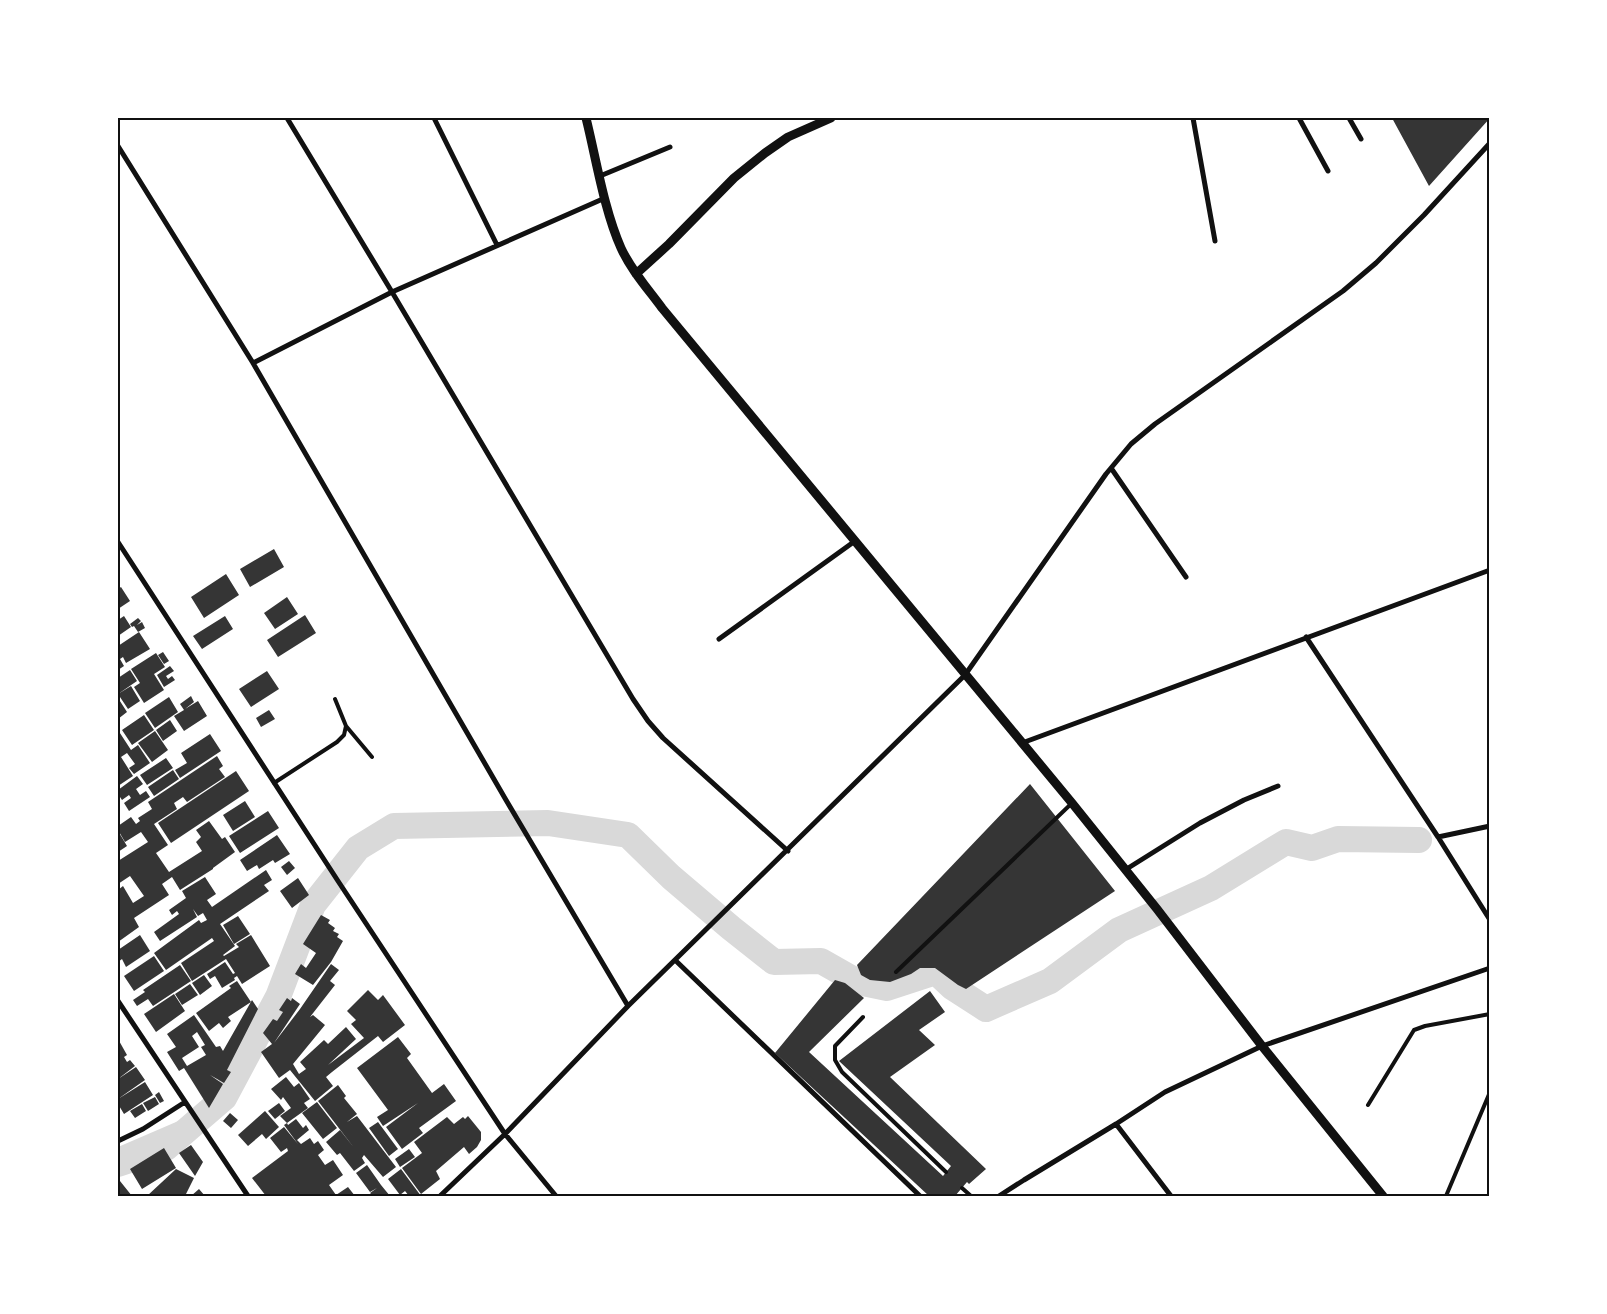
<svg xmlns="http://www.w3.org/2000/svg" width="1607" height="1314" viewBox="0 0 1607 1314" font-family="Helvetica,sans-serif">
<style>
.water{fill:#d9d9d9}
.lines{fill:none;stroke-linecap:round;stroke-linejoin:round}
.river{stroke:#d9d9d9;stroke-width:26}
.building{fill:#353535;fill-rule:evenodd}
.service{stroke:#111;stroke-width:4}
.minor{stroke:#111;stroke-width:5}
.tertiary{stroke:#111;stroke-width:9}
.neatline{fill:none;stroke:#111;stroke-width:2}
</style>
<rect width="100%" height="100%" fill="#fff"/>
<path class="water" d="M183 1119 193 1137 118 1170V1147Z"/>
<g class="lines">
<path class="river" d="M118 1164 166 1148 224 1098 278 997 313 905 358 848 394 826 548 823 628 835 671 877 731 928 774 962 821 961 858 982 887 988 936 972 952 987 986 1009 1050 981 1119 930 1211 888 1286 842 1312 848 1338 839 1419 840"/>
</g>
<path class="building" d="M1392 118H1490L1429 186Z
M274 549 284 567 250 587 240 569Z
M226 574 239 595 204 618 191 597Z
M121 587 130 601 118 609V589Z
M287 597 298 614 275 629 264 613Z
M305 615 316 633 278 657 267 640Z
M124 616 131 627 118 636V620Z
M225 616 233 629 202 649 193 636Z
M138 618 141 621 137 625 142 622 145 628 138 632 134 626 132 627 130 624Z
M139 632 150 649 126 663 123 657 120 659 124 666 118 670V646Z
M163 652 169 661 164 664 158 655Z
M156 653 165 667 154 674 164 690 144 703 134 687 140 683 131 669Z
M170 666 174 671 166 676 168 679 172 676 175 680 164 687 157 675Z
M130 670 137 681 118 694V678Z
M267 671 279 689 251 707 239 689Z
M131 686 140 701 128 709 118 694Z
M191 696 194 702 185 709 198 701 207 716 184 731 174 716 184 710 180 704Z
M169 697 178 712 155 728 145 713Z
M118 698 127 712 118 719Z
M269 710 275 719 261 727 256 718Z
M144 715 154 730 132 745 122 730Z
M170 720 177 731 163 741 156 730Z
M118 730 131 750 138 745 150 763 134 774 129 768 135 764 127 753 121 757 133 776 118 786V757L120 755 118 751Z
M155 731 168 750 152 762 138 743Z
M210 734 221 751 180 778 175 770 187 763 181 753Z
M217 756 223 766 219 769 225 777 187 802 183 797 174 803 177 809 154 824 168 845 156 853 169 872 202 851 196 842 201 837 196 830 209 821 222 839 225 837 235 852 213 868V869L180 890 172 877 162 884 169 895 134 918 139 927 118 942V890L123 886 133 903 144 896 130 876 118 884V861L148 842 141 832 125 842 118 830V826L131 817 136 824 140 821 138 818 152 809 148 802Z
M166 758 173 768 147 785 140 775Z
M173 770 179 779 154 796 148 787Z
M236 771 249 791 171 843 158 823Z
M137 776 143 784 136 789 140 795 146 791 150 797 129 811 124 803 131 798 129 795 122 800 118 794V790Z
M1030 784 1115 891 966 989 958 985 935 968H920L911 974 890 982 870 980 861 975 857 965Z
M245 801 255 817 233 831 223 815Z
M268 811 279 828 240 853 229 836Z
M118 831 127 846 118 852Z
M277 835 290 854 275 863 273 860 259 869 257 865 247 871 240 860Z
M289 861 295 868 287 875 281 867Z
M266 870 272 880 264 885 269 891 220 924 235 946 223 955 224 956 239 947 236 944 251 935 270 966 242 984 237 976 234 978 235 980 222 988 215 976 210 979 207 974 225 962 233 974 235 973 226 959 192 981 181 963 214 941 212 938 166 970 154 953 199 920 201 923 207 920 203 913 198 916 193 909 197 917 160 941 154 932 179 914 177 911 172 915 169 910 186 898 182 891 205 877 216 894 207 900 212 907Z
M298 878 309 895 292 908 280 891Z
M321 915 330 920 328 923 335 928 333 931 339 934 337 937 343 941 331 962 313 985 295 974 301 964 306 968 316 953 303 944Z
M238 916 250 934 234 944 223 925Z
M140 935 150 951 126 967 122 959 118 962V950Z
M154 956 164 971 134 991 124 976Z
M331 964 339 970 330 981 335 985 310 1017 313 1015 325 1025 293 1064 299 1074 306 1069 300 1062 324 1040 328 1044 346 1027 356 1039 328 1065 364 1038 351 1024 356 1020 347 1011 368 990 378 1000 383 995 405 1025 383 1042 378 1036 332 1072 326 1077 333 1086 315 1101 290 1070 279 1078 261 1052 272 1044 263 1033 273 1019 277 1021 283 1012 279 1010 287 998 291 1001 292 998 300 1004 274 1043 300 1009Z
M180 965 191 981 153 1006 148 999 137 1006 133 1000 145 992 143 990Z
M204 975 212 986 200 995 192 983Z
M835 980 845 983 864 998 809 1052 943 1176 951 1166 839 1061 930 991 945 1012 919 1030 935 1045 890 1077 986 1169 969 1184 967 1182 955 1196H929L775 1053Z
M237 981 251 1002 228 1017 231 1021 223 1028 219 1023 209 1031 196 1013 231 988 229 986Z
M190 984 198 995 182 1005 175 994Z
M174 994 185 1011 156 1032 144 1014Z
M252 1000 258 1009 227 1070 231 1072 224 1083 210 1075 223 1084 209 1108 184 1068 179 1071 167 1052 176 1047 167 1034 194 1015 216 1047 220 1046 223 1051ZM197 1032 205 1045 201 1047 206 1055 187 1066 182 1058 199 1047 192 1036Z
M398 1037 411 1054 407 1058 432 1093 444 1084 456 1101 419 1128 423 1133 402 1149 386 1127 418 1103 383 1126 377 1117 388 1110 357 1068Z
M118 1039 127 1055 124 1057 127 1062 130 1060 135 1066 118 1079Z
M136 1067 145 1080 118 1099V1079Z
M286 1077 294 1087 299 1083 310 1099 304 1103 308 1108 287 1123 280 1116 291 1108 283 1097 281 1100 271 1089Z
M145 1082 153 1095 124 1114 118 1104V1099Z
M338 1085 346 1096 344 1098 357 1114 347 1122 357 1116 396 1167 383 1177 364 1155 362 1158 365 1163 354 1171 340 1153 337 1155 326 1142 340 1130 355 1149 318 1101Z
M159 1092 164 1101 160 1103 155 1095Z
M155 1097 159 1104 148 1111 143 1103Z
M317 1102 337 1128 323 1139 302 1113Z
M279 1103 285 1111 275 1119 268 1111Z
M142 1104 146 1111 135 1118 130 1111Z
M265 1111 279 1127 266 1139 262 1134 248 1146 238 1135Z
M230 1113 238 1120 231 1128 223 1121Z
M468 1116 481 1132V1140L477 1147 469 1154 464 1147 436 1171 440 1179 421 1194 402 1168 422 1153 414 1142 447 1117 454 1124 463 1117 465 1119Z
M296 1119 303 1128 306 1125 309 1130 297 1140 301 1144 310 1138 314 1144 318 1141 324 1150 318 1155 325 1165 333 1160 343 1175 329 1185 336 1195 348 1187 355 1196H266L252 1178 288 1151 287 1148 281 1152 270 1138 284 1127 298 1144 284 1125 287 1123 288 1125Z
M378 1122 398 1149 389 1156 369 1128Z
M191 1145 203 1162 195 1176 179 1153Z
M164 1148 176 1168 142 1189 130 1169Z
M409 1149 415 1157 400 1167 395 1159Z
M367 1165 381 1185 390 1196H373L370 1193 377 1188 370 1192 356 1173Z
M176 1169 194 1178 185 1196H147Z
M401 1169 421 1196H409L405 1191 400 1195 388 1179Z
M120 1181 132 1196H118V1183Z
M199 1189 205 1196H191Z"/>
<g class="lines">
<path class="service" d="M346 726 372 757
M274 783 337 742 344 735 346 726 335 699
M896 972 1071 804
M863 1017 835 1046V1060L842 1072 946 1172
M1368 1105 1414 1030 1425 1026 1490 1014
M962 1188 971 1196
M1446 1196 1490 1092"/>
<path class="minor" d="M287 118 392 292 633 699 648 721 663 738 788 851
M434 118 497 245
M1193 118 1215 241
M1299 118 1328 171
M1349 118 1361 139
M118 146 253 363 506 800 628 1006
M600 176 670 147
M253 363 392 292 605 198
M1111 468 1186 577
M118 542 338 881 505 1134 556 1196
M1306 637 1438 837 1490 920
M719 639 855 541
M1022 743 1490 570
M1438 837 1490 826
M1125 870 1200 823 1244 800 1278 786
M675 960 920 1196
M118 1001 248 1196
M1116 1124 1171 1196
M118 1141 143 1129 185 1102
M440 1196 505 1134 628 1006 965 675 1106 474 1131 444 1155 424 1343 291 1376 263 1424 215 1490 143
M999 1196 1024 1180 1116 1124 1165 1092 1262 1046 1490 968"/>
<path class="tertiary" d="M586 118C596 158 604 210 621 248 631 270 648 289 662 308L1072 803 1157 909 1262 1046 1383 1196
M636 274 669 244 734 178 765 153 788 137 831 118"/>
</g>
<rect width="1607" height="1314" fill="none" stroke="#ffffff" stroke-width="238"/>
<rect x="119" y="119" width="1369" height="1076" class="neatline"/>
</svg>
